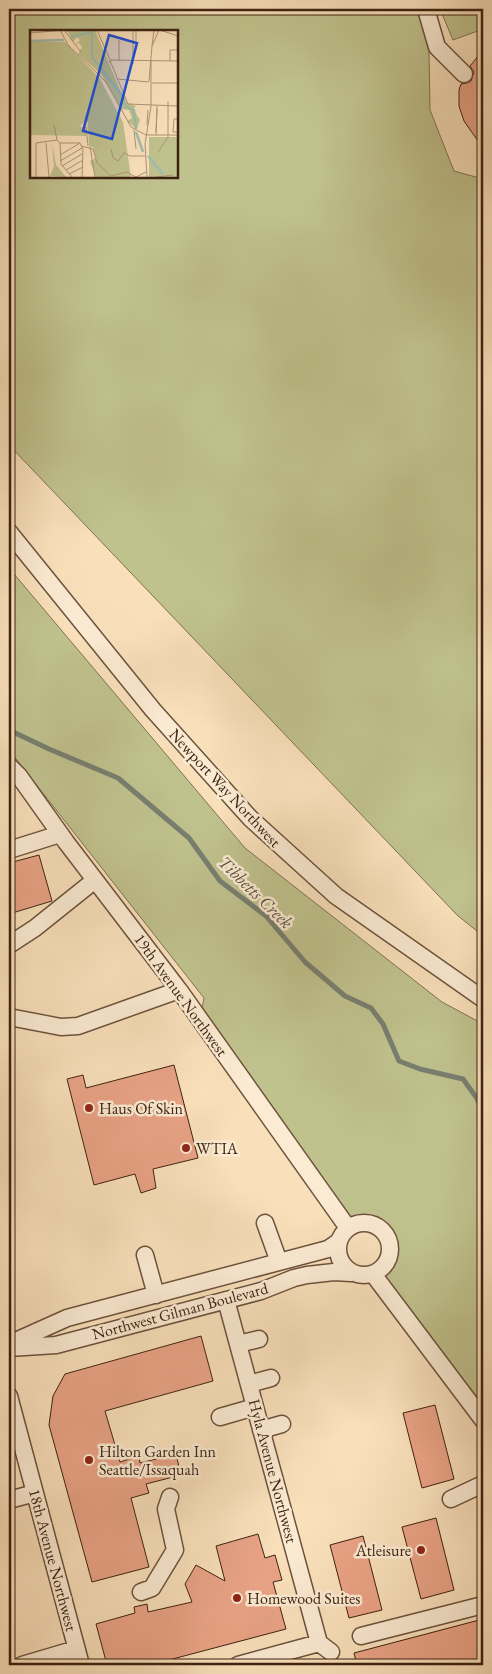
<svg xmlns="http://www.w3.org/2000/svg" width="492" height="1674" viewBox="0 0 492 1674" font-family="'EB Garamond',serif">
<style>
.green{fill:#c0c28e;stroke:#7f7250;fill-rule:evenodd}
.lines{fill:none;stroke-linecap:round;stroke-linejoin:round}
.stream{stroke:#787f70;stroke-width:5}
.building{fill:#e9a386;stroke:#3e2212}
.minor-casing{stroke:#6d523c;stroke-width:19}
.minor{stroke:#fbebd3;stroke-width:16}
.poi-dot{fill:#8f2418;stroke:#fbebd3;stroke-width:2}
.labels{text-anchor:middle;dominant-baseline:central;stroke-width:5;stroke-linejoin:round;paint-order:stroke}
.street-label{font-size:16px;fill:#3e2212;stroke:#fbebd3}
.poi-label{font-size:16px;fill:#3e2212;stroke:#fbebd3;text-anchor:start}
.water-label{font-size:18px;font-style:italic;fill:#5b5041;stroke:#fbebd3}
.inset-river{fill:none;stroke:#9ebdae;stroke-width:2.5}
.inset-road{fill:none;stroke:#ae9477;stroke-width:1}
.view{fill:#1d4ed8;fill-opacity:0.15;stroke:#1d4ed8;stroke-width:2.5}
.inset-edge{fill:none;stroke:#3e2212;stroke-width:2.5}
</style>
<rect width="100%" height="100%" fill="#f9e0bb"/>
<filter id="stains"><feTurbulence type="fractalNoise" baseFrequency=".004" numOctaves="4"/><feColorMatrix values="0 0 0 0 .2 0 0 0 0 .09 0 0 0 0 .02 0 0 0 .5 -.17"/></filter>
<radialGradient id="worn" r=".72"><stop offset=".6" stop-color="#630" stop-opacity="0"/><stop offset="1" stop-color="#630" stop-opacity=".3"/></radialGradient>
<path class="green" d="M9 9H417L429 51 430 110 454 171 483 179V936L457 915 9 445ZM31 31H176V176H31Z
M440 9H483V29L453 40Z
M9 568 245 848 442 1002 483 1024V1420L373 1274C405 1255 387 1214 352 1225L200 1020 204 998 9 750Z"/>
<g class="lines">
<path class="stream" d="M9 730 49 749 118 778 189 838 220 881 266 916 305 962 345 996 371 1008 383 1024 399 1061 420 1069 463 1079 476 1097 483 1110"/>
</g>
<path class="building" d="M483 50V148L464 121 459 106V90L461 84 467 83 471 81 474 72 470 66Z
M39 855 52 901 9 914V863Z
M174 1065 198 1158 153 1169 156 1188 141 1193 135 1174 94 1185 67 1079 83 1075 86 1088Z
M201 1336 213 1381 105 1411 120 1462 139 1456 140 1463 176 1454 181 1475 146 1484 149 1493 131 1498 149 1567 92 1582 49 1425 53 1396 65 1374Z
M435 1405 454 1479 422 1488 403 1413Z
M436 1518 454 1590 421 1599 402 1527Z
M258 1534 265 1558 275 1555 282 1580 273 1582 286 1629 150 1665H107L96 1624 135 1613 134 1607 147 1604 148 1612 192 1602 185 1584 196 1565 225 1581 216 1546Z
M363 1536 382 1610 349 1618 330 1545Z
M483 1619V1665H357L354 1653Z"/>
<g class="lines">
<g class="minor-casing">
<path id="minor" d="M426 9 437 47 464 74
M9 532 153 710 250 818 336 896 483 999
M9 766 19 776 66 842 179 990 348 1228
M9 850 60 834
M9 945 35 928 95 880
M9 1017 61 1027 78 1026 179 990
M338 1249a26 26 0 1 1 52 0a26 26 0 1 1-52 0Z
M265 1223 279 1262
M145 1255 156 1295
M373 1274 483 1420
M226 1300 319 1643
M9 1344 67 1318 328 1249 338 1242
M238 1344 259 1339
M9 1348 56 1345 261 1291 294 1278 307 1275 334 1272 351 1273
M249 1384 271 1378
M9 1396 81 1665
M220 1417 255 1407
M261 1430 282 1424
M451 1499 483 1484
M9 1500 35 1493
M141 1592 152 1588 175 1550 166 1509 170 1497
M361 1636 483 1605
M319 1643 331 1652
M22 1665 76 1649
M238 1665 319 1643"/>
</g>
<use href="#minor" class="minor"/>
</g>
<g class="poi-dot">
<circle cx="89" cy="1108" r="5"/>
<circle cx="186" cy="1148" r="5"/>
<circle cx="89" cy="1460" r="5"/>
<circle cx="421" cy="1550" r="5"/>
<circle cx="237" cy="1598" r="5"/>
</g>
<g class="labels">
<g class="street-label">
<text transform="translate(225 788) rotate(47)">Newport Way Northwest</text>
<text transform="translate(181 995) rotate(54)">19th Avenue Northwest</text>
<text transform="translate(180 1311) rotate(-15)">Northwest Gilman Boulevard</text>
<text transform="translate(273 1471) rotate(75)">Hyla Avenue Northwest</text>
<text transform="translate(53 1560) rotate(75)">18th Avenue Northwest</text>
</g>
<g class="poi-label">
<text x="99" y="1108">Haus Of Skin</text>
<text x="196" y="1148">WTIA</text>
<text x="99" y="1451">Hilton Garden Inn<tspan x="99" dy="18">Seattle/Issaquah</tspan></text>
<text x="411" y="1550" text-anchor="end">Atleisure</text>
<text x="247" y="1598">Homewood Suites</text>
</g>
<g class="water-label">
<text transform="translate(256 892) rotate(44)">Tibbetts Creek</text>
</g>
</g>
<g transform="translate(30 30)">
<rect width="148" height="148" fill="#f9e0bb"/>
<path d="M37 0H65L95 72 106 76 103 79 110 90 107 99 97 91 102 88 99 80 91 79 72 45 48 24 52 17 49 13 45 15 50 10 47 7 43 12ZM0 12H35L70 49 93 92 101 147H66L60 131 66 128 63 117 59 115 58 92 55 91 50 96 56 100V106L0 105V115ZM119 107H147V147H119ZM22 113 26 135 36 147 20 146 24 136Z" fill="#c0c28e"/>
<path class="inset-river" d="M62 0V27L94 68 95 76 104 80 106 99M41 7 61 2M0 11 34 10M106 102 113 122M118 126 133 144"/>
<path class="inset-road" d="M30 0 38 15 76 52 101 97 116 105H148M67 0 80 30M103 0V34M130 0 148 6M0 3 34 0 51 22M89 10V31M103 13H106V0M122 16 124 0M80 30V33L81 30 148 31M140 31V20H148M81 33 98 74 148 76M87 49 119 52M119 51 122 16 129 0M122 53H148M148 89H144L143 102H148M24 95 27 110M117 95 118 80M56 97 58 116M104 100 106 119M126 102 127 79M126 105 127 76M16 113 19 147M30 113 31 134 42 147M51 116 63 119 67 133 81 146 96 142 106 147 116 142M60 116 65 147M81 119 83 128 88 131 94 123 100 126H115M128 122 138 107V71M30 125 50 113M30 131 52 118M32 136 52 124M36 140 53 130M39 144 53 137M6 147V113L27 110 30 113H50L53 120 52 147M117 147 115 114 121 76V31M126 147 143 145"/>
<path class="view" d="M79 5 107 13 82 109 53 101Z"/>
<rect width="148" height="148" class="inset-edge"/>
</g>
<rect width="492" height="1674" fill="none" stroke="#f9e0bb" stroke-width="30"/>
<rect x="10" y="10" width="472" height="1654" fill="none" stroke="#3e2212" stroke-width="2.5"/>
<rect x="15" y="15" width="462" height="1644" fill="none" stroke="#3e2212"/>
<rect width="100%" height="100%" filter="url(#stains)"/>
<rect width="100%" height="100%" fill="url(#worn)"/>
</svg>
